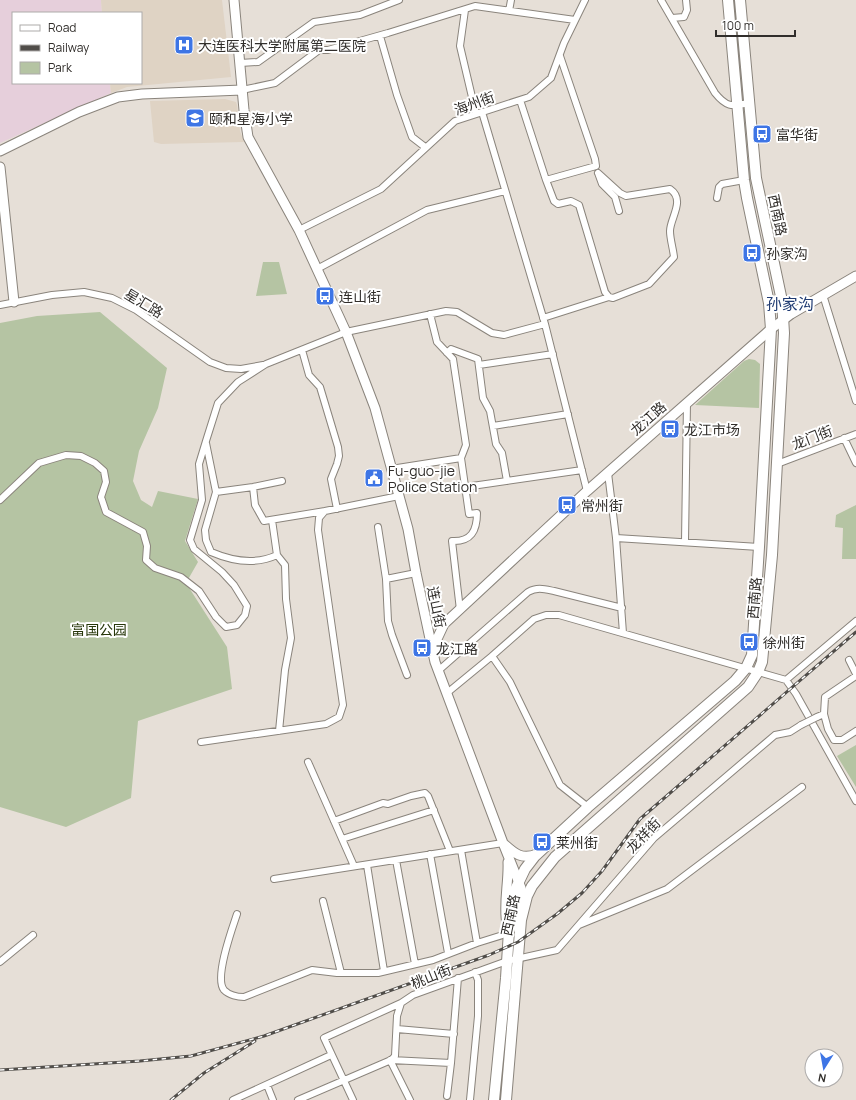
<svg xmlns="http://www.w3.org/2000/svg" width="856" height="1100" viewBox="0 0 856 1100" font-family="Manrope,'Noto Sans SC',sans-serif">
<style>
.commercial{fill:#e6cfdb}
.built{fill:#dfd3c4}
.green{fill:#b5c4a3}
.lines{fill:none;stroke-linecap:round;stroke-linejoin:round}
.street-casing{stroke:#8a847c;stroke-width:8}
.secondary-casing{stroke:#8a847c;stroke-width:11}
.primary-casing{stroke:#8a847c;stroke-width:12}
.street{stroke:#fff;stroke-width:6}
.secondary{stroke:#fff;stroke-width:9}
.primary{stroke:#fff;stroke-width:10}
.rail-casing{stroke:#504d49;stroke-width:3}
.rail{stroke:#fff;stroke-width:1.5;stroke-dasharray:4.5;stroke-linecap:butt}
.street-bridge-casing{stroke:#8a847c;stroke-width:8;stroke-linecap:butt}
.street-bridge{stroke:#fff;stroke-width:6}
.labels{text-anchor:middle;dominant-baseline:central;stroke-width:4;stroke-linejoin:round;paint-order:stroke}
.poi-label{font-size:14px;fill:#312e2b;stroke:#fff;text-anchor:start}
.street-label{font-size:14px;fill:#312e2b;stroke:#fff}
.park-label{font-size:14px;fill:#27370a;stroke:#fff}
.quarter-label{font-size:16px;fill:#203b72;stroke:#fff}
</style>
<rect width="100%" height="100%" fill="#e6dfd7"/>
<path class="commercial" d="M0 0H101L102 13H13V83H110L111 93 0 143Z"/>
<path class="built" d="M101 0H222L231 77 127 87 111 93 110 83H141V13H102Z
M225 99 236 102 237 105 240 131 244 142 161 144 154 142 150 101Z"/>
<path class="green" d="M263 262H279L287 294 256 296Z
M100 312 167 368 158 408 139 451 133 481 141 500 152 507 158 491 198 499 185 541 198 562 186 583 227 647 232 689 138 721 131 798 66 827 0 807V323L37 316Z
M749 359 755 360 760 364 759 408 695 405 744 361Z
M856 505V559H842L843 528 835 527 836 515Z
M856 745V787L837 756Z"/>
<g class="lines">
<g class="street-casing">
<path id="street" d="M661 0 715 93C727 108 732 106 750 103
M465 10 460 46 476 114
M509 11 511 0
M672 18 684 17 687 10 686 0
M380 36 397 95 412 137 425 147
M240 63 258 62 314 22 360 15 399 0
M242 90 275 83 319 50H328L388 33 475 6 575 20
M520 100 546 180 596 166 595 159 560 56
M482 112 545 324 587 491
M598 173 602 184 615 197 619 211
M546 180 554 201 558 204 571 201 579 205 605 292 609 297 613 298 649 284 674 257C673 248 670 239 670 231 670 218 686 200 670 189L626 196 620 193 598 173
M717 198 719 187 722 184 744 180
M299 230 381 189 455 121 529 97 551 78 564 43 585 0
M317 269 427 210 505 191
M823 295 856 401
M0 305 52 295 84 292 112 298 136 310 210 362 226 368 241 369 263 365
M430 314 437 342 453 359 466 445 461 458 469 514 477 513C477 531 471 542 452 541L460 610
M543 318 609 297
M302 350 309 375 320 387 338 447 339 456 337 464 331 479 337 509
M447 353 451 349 478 359 483 398 490 411 496 444 502 453 507 481
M479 365 553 354
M493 426 568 414
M844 438 856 463
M206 443 216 492 253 487 282 481
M777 464 856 434
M391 469 461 458
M608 473 616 538 623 633
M253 487 255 505 264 521 325 511
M465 487 582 470
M216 492 205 530 206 540 211 552C232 561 256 565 277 555
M0 500 39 463 66 455 81 456 95 463 104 471 106 482 101 497 106 512 143 532 147 546 146 560 155 568 181 577 199 591 216 617 226 627 237 625 245 615 247 606 234 585 222 572 194 549 190 540 202 500 199 464 206 441 218 403 238 382 266 364 346 332 446 311 457 312 492 333 504 335 545 324
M272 520 277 555 285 565 286 599 291 638 285 670 279 731
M378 527 386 579 388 621 392 635 407 675
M616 538 759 547
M685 542 687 402
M386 579 416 573
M492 656 510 682 560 785 588 807
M849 660 856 674
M438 671 528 592C537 587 544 589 554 591L622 608
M786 680 856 621
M447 693 492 656 534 619 546 615H559L786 680 796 694 856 801
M824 714 825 697 856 676
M817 717 824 714 828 729 834 740H842L856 731
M201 742 326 724 339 717 343 705 318 530 319 518 325 511 399 496
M308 762 354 866
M334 821 383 803 388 804 411 796 425 793 428 796 450 851
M342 839 434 810
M461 850 477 943
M430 854 448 953
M396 860 415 964
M367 865 384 971
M274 879 503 843
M323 901 341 973
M237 914C232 929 214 978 224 990 229 995 238 997 244 997L312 970 337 973H378L433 960 477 943 509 933
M579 925 667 889 802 787
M0 962 33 935
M397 1029 454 1034
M390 1060 410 1100
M391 1060 451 1063 458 978
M267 1085 273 1100
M447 1096 451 1063
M233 1100 331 1055
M298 1100 391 1060 395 1056 397 1016 401 1003 413 995 507 961 557 950 654 838 775 735 790 732 801 725
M353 1100 324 1038 401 1003
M470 1100 478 1016V980L475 972"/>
</g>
<g class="secondary-casing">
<path id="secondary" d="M234 0 244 110 248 137 299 230 346 332 375 408 408 529 416 573 435 662 503 843 521 888 516 921 519 930
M0 151 79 112 118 97 142 94 242 90
M0 167 14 302
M435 651 437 639 444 624 587 491 771 329 791 314 856 276
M504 844C515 854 522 860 537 854
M507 924C503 905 509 882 508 862"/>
</g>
<g class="primary-casing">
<path id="primary" d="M494 1100 506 978 510 915 515 890 525 869 535 856 588 807 735 681 746 668 752 655 759 547 771 329 769 303 747 198 744 180 728 0
M506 1100 521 920 527 896 532 886 555 857 748 687 758 672 762 662 772 555 784 333 782 301 756 178 740 0"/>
</g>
<use href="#street" class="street"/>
<use href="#secondary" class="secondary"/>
<use href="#primary" class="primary"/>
<g class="rail-casing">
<path id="rail" d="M0 1070 140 1061 191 1056 264 1036 489 955 518 942 557 914 582 893 602 871 640 819 856 632
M171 1100 204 1073 255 1041"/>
</g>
<use href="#rail" class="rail"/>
<g class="street-bridge-casing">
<path id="street-bridge" d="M801 725 817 717"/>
</g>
<use href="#street-bridge" class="street-bridge"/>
</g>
<defs>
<g id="hospital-square" transform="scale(1)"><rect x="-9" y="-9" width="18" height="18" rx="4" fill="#3e75e5" stroke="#fff"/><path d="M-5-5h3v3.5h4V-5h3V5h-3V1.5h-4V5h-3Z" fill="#fff"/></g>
<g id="school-square" transform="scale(1)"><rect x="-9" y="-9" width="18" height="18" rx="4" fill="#3e75e5" stroke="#fff"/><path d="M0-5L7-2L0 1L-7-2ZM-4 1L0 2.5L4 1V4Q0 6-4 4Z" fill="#fff"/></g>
<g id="bus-square" transform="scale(1)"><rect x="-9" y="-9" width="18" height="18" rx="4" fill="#3e75e5" stroke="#fff"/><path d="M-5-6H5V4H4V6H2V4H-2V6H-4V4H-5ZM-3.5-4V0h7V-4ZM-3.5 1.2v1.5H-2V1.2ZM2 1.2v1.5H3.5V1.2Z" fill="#fff"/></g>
<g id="civic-square" transform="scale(1)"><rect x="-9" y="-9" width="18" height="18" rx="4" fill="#3e75e5" stroke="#fff"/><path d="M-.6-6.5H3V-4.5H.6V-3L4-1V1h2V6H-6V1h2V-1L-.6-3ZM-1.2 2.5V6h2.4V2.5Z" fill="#fff"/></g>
</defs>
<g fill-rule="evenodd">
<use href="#hospital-square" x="184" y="45"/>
<use href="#school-square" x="195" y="118"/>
<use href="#bus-square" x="762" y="134"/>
<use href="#bus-square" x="752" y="253"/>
<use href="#bus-square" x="325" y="296"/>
<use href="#bus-square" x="670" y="429"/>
<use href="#civic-square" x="374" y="478"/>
<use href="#bus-square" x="567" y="505"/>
<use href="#bus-square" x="749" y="642"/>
<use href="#bus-square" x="422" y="648"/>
<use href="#bus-square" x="542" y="842"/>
</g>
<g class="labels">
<g class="poi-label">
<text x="198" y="45">大连医科大学附属第二医院</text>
<text x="209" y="118">颐和星海小学</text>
<text x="776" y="134">富华街</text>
<text x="766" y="253">孙家沟</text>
<text x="339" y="296">连山街</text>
<text x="684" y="429">龙江市场</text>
<text x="388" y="470">Fu-guo-jie<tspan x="388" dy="16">Police Station</tspan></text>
<text x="581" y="505">常州街</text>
<text x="763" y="642">徐州街</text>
<text x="436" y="648">龙江路</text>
<text x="556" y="842">莱州街</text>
</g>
<g class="street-label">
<text transform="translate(474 103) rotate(-20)">海州街</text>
<text transform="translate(778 215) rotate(78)">西南路</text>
<text transform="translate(144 303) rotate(31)">星汇路</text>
<text transform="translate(648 418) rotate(-42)">龙江路</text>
<text transform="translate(812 437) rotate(-21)">龙门街</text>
<text transform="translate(754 598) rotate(-85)">西南路</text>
<text transform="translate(437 607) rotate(78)">连山街</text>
<text transform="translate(643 835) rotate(-46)">龙祥街</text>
<text transform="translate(510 915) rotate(-78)">西南路</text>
<text transform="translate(431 976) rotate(-22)">桃山街</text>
</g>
<g class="park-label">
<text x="99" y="629">富国公园</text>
</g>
<g class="quarter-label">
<text x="790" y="304">孙家沟</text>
</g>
</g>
<rect x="12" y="12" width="130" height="72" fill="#ffffff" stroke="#adabaa"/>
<rect x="20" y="25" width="20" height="6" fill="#ffffff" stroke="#adabaa"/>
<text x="48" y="32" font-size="12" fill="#312e2b">Road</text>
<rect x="20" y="45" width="20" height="6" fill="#504d49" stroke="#adabaa"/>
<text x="48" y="52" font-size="12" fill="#312e2b">Railway</text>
<rect x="20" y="62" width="20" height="12" fill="#b5c4a3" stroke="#adabaa"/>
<text x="48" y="72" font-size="12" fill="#312e2b">Park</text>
<g transform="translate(824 1068) rotate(191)"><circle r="19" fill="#ffffff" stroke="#adabaa"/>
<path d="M0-3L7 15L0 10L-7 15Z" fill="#3e75e5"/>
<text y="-6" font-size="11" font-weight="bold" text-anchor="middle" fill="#312e2b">N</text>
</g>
<path d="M716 30v6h79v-6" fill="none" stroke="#312e2b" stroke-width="2"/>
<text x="722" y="30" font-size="12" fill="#312e2b" stroke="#ffffff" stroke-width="3" paint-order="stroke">100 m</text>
</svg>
